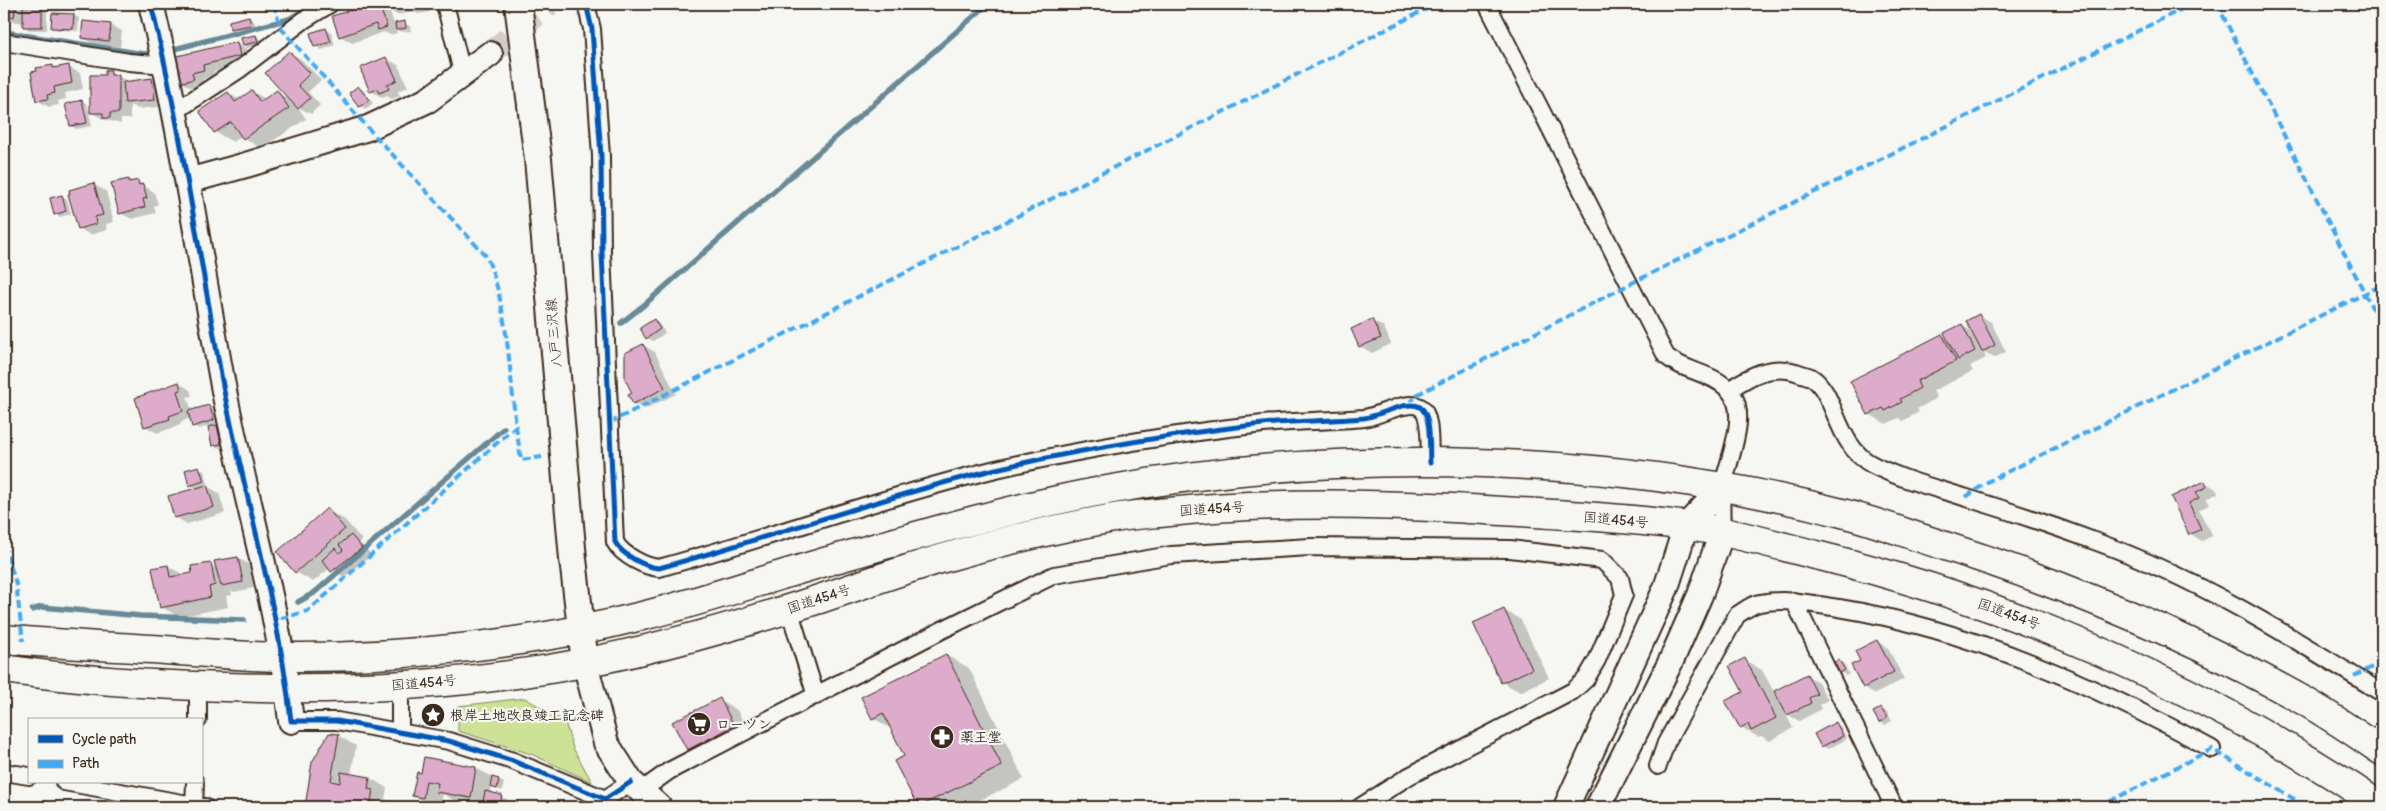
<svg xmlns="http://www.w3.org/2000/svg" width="2386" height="811" viewBox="0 0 2386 811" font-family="Pangolin,'Klee One',sans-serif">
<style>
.green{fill:#cde297;stroke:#84865a}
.shadow{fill:#0003}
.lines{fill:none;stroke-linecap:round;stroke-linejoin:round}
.stream{stroke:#678a96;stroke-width:5.5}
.building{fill:#ddaccb;stroke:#3b2a1e}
.secondary-tunnel{stroke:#d1cdc8;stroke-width:24;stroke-dasharray:24 12;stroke-linecap:butt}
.street-casing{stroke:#3b2a1e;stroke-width:20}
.secondary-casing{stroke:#3b2a1e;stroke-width:28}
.primary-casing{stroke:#3b2a1e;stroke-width:30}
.highway-casing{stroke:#3b2a1e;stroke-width:31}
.street{stroke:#f6f6f2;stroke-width:16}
.secondary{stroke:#f6f6f2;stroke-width:24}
.primary{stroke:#f6f6f2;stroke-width:26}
.highway{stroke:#f6f6f2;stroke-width:28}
.quiet{stroke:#3fa9f5;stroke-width:4;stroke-dasharray:8 4;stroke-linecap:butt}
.cycleway-casing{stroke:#f6f6f2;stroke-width:8}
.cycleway{stroke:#0057b8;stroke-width:5}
.labels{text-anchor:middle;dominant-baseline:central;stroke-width:4.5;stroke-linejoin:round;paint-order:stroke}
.street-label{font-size:14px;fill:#3b2a1e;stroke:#f6f6f2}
.poi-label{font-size:14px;font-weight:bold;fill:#3b2a1e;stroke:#f6f6f2;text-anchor:start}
</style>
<rect width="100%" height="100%" fill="#f6f6f2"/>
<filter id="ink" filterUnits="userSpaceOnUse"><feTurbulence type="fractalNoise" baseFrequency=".02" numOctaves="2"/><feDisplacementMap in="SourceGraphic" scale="10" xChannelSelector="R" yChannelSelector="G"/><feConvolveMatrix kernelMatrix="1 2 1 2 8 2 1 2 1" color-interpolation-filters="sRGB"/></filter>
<g filter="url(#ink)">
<path class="green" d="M525 698 565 722 573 748 592 782 531 754 458 731V706Z"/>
<path class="shadow" d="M4 4H28V8H42L47 11V30H29L24 26V23L4 20Z
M90 4H109V7H95Z
M374 4 385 7V4H435L436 9 430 10V12L418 14 414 12 397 15 390 11 394 24 404 23 410 26 411 31 402 32 396 29 397 33 390 35 384 32 352 43 340 36 334 17Z
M73 15 79 18 78 31 58 30 52 27Z
M249 18 254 21 256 27 237 31 231 28Z
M110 25 122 31 120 47 94 44 82 38Z
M326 29 331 32 335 45 321 50 316 46Z
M256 36 261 39 263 44 247 48 251 63 213 72 215 76 203 79 205 85 192 88 181 82 175 58 236 43 245 48 243 39Z
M289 52 301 59 321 80 308 92 320 105 311 114 298 107 306 119 261 149 242 136 233 142 215 132 228 93 240 100 252 92 266 99 277 92 290 100Z
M386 58 398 65 408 87 398 91 400 96 392 99 387 96 383 98 371 91Z
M52 66 57 69 68 67 80 73 83 89 65 93 66 99 58 101 59 105 49 107 37 100Z
M110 72 129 82 152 80 164 86 166 106 138 109 130 105V119H121V124L103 119 92 113 106 77Z
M358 87 363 90 373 103 366 109 360 106Z
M82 101 87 104 92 126 76 129 71 126Z
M128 180 133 183 138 182 154 192 158 204 154 206 156 213 132 219 120 213Z
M94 185 106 191 114 222 106 224 107 230 90 235 79 228Z
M61 196 67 199 71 214 60 217 55 214Z
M1979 315 1991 322 2006 352 1994 358 1983 351 1986 358 1970 366 1973 371 1933 391 1937 398 1917 409 1919 412 1903 421 1899 418 1886 424 1869 414 1942 335 1948 339 1962 326 1973 332Z
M654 321 659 324 665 333 653 341 647 338Z
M1372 321 1384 327 1391 344 1372 353 1360 346Z
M643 345 655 352 676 394 645 409 634 403Z
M179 383 190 390 192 396 187 397 192 411 209 406 214 409 219 423 214 425 222 429 226 447 219 448 213 445 209 426 199 429 194 426 191 418 180 422 181 425 157 433 145 426Z
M199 468 204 471 208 484 205 485 219 493 225 513 187 524 175 517 198 489 190 485Z
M2205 482 2216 489 2218 493 2206 499 2209 505 2199 510 2212 536 2202 541 2190 534 2173 497Z
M327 510 345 520 362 540 359 542 372 555 344 577 330 568 313 582 296 572Z
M237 558 249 564 254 588 234 592 231 590 232 595 226 596 228 607 179 617 162 607 168 566 184 575 193 574 210 564 217 568Z
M1504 610 1521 620 1549 678 1520 692 1502 682Z
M1877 641 1888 648 1904 679 1875 694 1864 687Z
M946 655 969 668 1024 779 966 807H921L919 806 906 756 893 730 873 718Z
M1745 660 1762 670 1774 692 1807 675 1818 682 1828 700 1819 705 1822 709 1799 721 1785 713 1793 728 1770 741 1761 736 1758 737 1741 727Z
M1839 661 1844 664 1849 674 1846 676 1841 672Z
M720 700 737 710 751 736 705 759 688 749Z
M1881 709 1887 712 1892 721 1885 725 1880 722Z
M1836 724 1841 727 1847 739 1828 749 1822 746Z
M330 734 339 736 356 746 351 775 370 778 387 788 385 799 389 801 388 807H306L313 762Z
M476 768 504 783 502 791 492 787 490 794 507 799 506 807H483L455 801 443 794 440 807 431 806 414 796 418 773Z"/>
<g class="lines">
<path class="stream" d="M4 32 144 54 157 52
M167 51 289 19 313 4
M621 323 644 305 988 4
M298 602 314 593 504 428
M32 610 42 607 141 616 244 620"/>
</g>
<path class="building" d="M4 4H16L14 17 4 16Z
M370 4H379L387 27 378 30 376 24 339 37 332 16Z
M383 4H419V6L384 9Z
M23 6 42 7V27H23Z
M52 13 74 14 73 29 51 28Z
M249 16 251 25 230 29 229 21Z
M83 21 111 24 109 41 81 38Z
M405 21 406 28 396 30 395 23Z
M326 28 331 42 314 47 310 33Z
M256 35 258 42 243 45 241 38Z
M237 42 240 56 203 65 204 70 192 73 194 79 179 83 173 57Z
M289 51 310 73 298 85 310 98 298 109 265 73Z
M386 57 397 80 387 85 389 89 379 93 377 89 370 92 360 68Z
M53 65V68L69 65 72 83 54 87 55 93 47 95 48 99 36 101 31 72 37 71 36 68Z
M105 70H111V75H119V113H110V118H103V113H90V75H105Z
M152 78 155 100 125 103 123 82Z
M358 86 369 100 359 107 349 93Z
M252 90 260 102 277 90 289 108 243 139 231 122 214 133 199 111 228 92 235 102Z
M82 100 87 123 70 126 65 104Z
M129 179V182L138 180 139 185 143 184 147 198 143 199 145 207 119 214 111 183Z
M94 183 103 215 95 217 96 224 78 229 68 194H70L69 190Z
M62 195 66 211 54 215 50 198Z
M1979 314 1995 345 1982 352 1966 321Z
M654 319 660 329 646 339 640 328Z
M1372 319 1381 338 1359 347 1351 329Z
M1962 324 1975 351 1958 360 1944 333Z
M1942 334 1956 361 1917 381 1920 388 1900 399 1902 402 1885 411 1883 408 1868 415 1850 381Z
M643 344 665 388 633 404 628 395 632 393 625 379V353Z
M179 382 181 390 177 391 183 411 169 416 170 419 144 427 135 398Z
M209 405 214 420 192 427 188 411Z
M217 425 221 444 212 446 208 427Z
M199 466 204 481 189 486 185 470Z
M2205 481 2207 487 2196 492 2199 498 2189 503 2201 529 2189 535 2171 497Z
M207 485 214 507 174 518 168 496Z
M327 508 345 529 295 573 277 552Z
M351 535 362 548 331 572 322 560 335 548 339 553 343 550 339 545Z
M238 557 243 582 221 586 214 561Z
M211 563 215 585 209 587 211 597 160 608 152 568 168 565 170 577 192 573 191 566Z
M1504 609 1532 669 1501 683 1473 623Z
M1877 640 1894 672 1863 688 1851 665 1860 661 1855 651Z
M946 654 1002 766 918 807 894 761 904 756 883 713 872 719 861 697Z
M1745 658 1776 718 1751 731 1748 724 1740 728 1725 701 1743 692 1729 666Z
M1839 660 1845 670 1840 673 1834 662Z
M1807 674 1817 694 1809 698 1811 703 1787 715 1774 691Z
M720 698 734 726 687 750 672 722Z
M1881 708 1887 718 1879 723 1873 712Z
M1836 722 1843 736 1821 747 1814 734Z
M329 733 339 734 331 781 340 783 341 772 370 777 368 789 373 790 370 807H305L312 762Z
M424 757 476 767 471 798 436 792 438 783 426 781 423 798 412 796 417 772 421 773Z
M492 777 499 779 497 789 490 787Z
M485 791 502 795 500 807H482Z
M4 802 33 806V807H4Z"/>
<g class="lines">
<path class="secondary-tunnel" d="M490 54 549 4"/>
<g class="street-casing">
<path id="street" d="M445 4 463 76
M586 4 592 29 601 156 602 253 615 542C622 555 645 567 659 568 772 537 882 497 996 469 1083 449 1173 434 1263 424 1296 421 1330 421 1364 418 1380 416 1407 399 1420 407 1432 414 1429 450 1430 463
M1487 4 1666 356C1683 371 1710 372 1727 388 1752 410 1728 459 1723 486 1720 501 1722 517 1722 532
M4 42 129 62 166 65
M174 112 240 69 304 20 330 4
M1729 390C1749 376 1771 364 1796 372 1801 374 1806 375 1811 377 1837 393 1835 446 1873 465 1903 480 1935 488 1967 498 2010 511 2054 526 2097 542 2199 579 2290 636 2382 693
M1794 601 1894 807
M789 609 816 696
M400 686V733
M198 720V686
M291 721H337L449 741 513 761 605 799 631 782
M1658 766 1666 743 1737 615C1744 611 1752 604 1760 603 1787 598 1812 604 1839 608 1969 629 2096 686 2212 749
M4 772 29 776
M64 782 205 807
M641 791 669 771 940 631 1054 575 1171 555 1310 547 1510 549 1602 560 1620 578 1624 595 1597 660 1586 679 1573 691 1409 776 1360 807
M194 807 195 782"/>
</g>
<g class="secondary-casing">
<path id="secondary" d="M151 4C182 131 200 262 224 391 246 501 279 609 291 721
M188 181 246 165 368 128 428 100 490 54
M585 663 606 743 631 782 659 807
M1566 807 1666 588 1686 526 1723 487
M1598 807 1671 661 1700 595 1722 532"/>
</g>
<g class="primary-casing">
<path id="primary" d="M518 4 538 159 573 559 585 663"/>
</g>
<g class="highway-casing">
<path id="highway" d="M4 639C53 644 102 646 152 649 197 652 242 657 287 657 402 658 531 644 642 616 706 600 768 578 832 560 922 534 1014 507 1107 490 1339 447 1614 453 1842 513 1874 521 1905 533 1936 543 2061 583 2184 634 2299 698 2328 714 2355 733 2382 751
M4 669C78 680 151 685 226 687 345 691 465 686 583 663 660 648 736 626 810 602 857 587 903 569 951 556 1002 541 1055 529 1108 519 1128 515 1149 514 1169 512 1263 502 1359 503 1453 508 1531 513 1610 516 1688 526 1733 532 1776 545 1820 556 2021 606 2211 692 2382 807"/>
</g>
<use href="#street" class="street"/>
<use href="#secondary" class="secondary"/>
<use href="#primary" class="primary"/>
<use href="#highway" class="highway"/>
<path class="quiet" d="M274 4 280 27 368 128 486 256C507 299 510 377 516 426L308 611 274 620
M2217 4 2382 327
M1409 404 1418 394 1630 284 2192 4
M609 423 1436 4
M516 426 521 460 542 457
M1966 497 1989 481 2382 285
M4 544 16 584 23 641
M2354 676 2382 662
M2099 807 2212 749 2307 807"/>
<g class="cycleway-casing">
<path id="cycleway" d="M151 4C182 131 200 262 224 391 246 501 279 609 291 721H337L449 741 513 761 605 799 631 782
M586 4 592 29 601 156 602 253 615 542C622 555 645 567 659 568 772 537 882 497 996 469 1083 449 1173 434 1263 424 1296 421 1330 421 1364 418 1380 416 1407 399 1420 407 1432 414 1429 450 1430 463"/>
</g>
<use href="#cycleway" class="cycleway"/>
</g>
</g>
<defs>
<g id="sight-disc" transform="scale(1.25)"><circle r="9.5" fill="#3b2a1e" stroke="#f6f6f2"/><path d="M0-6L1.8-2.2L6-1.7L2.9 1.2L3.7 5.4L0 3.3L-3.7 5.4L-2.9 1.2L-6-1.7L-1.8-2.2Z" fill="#fff"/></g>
<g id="supermarket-disc" transform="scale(1.25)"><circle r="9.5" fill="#3b2a1e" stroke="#f6f6f2"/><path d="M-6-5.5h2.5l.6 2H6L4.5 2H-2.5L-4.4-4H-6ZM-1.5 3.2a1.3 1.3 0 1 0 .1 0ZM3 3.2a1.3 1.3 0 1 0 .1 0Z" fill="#fff"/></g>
<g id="pharmacy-disc" transform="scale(1.25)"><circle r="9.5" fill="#3b2a1e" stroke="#f6f6f2"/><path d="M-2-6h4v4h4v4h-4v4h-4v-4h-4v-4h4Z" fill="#fff"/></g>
</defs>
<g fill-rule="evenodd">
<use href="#sight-disc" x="433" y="715"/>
<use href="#supermarket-disc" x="699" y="724"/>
<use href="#pharmacy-disc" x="942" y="737"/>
</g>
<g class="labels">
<g class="street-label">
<text transform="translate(554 333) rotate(-95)">八戸三沢線</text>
<text transform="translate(1212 509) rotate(-4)">国道454号</text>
<text transform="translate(1616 520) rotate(5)">国道454号</text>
<text transform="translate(819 599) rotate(-18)">国道454号</text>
<text transform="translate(2009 614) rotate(20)">国道454号</text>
<text transform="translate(424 683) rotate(-5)">国道454号</text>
</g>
<g class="poi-label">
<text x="450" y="715">根岸土地改良竣工記念碑</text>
<text x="716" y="724">ローソン</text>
<text x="960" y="737">薬王堂</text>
</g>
</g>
<rect width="2386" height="811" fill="none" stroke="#f6f6f2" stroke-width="20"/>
<rect x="10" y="10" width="2366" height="791" fill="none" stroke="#3b2a1e" stroke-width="2" filter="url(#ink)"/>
<rect x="28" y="718" width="175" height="65" fill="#f6f6f2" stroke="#aba49d"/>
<rect x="38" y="735" width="25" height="8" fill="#0057b8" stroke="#aba49d"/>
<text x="72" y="744" font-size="15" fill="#3b2a1e">Cycle path</text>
<rect x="38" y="760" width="25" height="8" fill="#3fa9f5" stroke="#aba49d"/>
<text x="72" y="768" font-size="15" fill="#3b2a1e">Path</text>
</svg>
